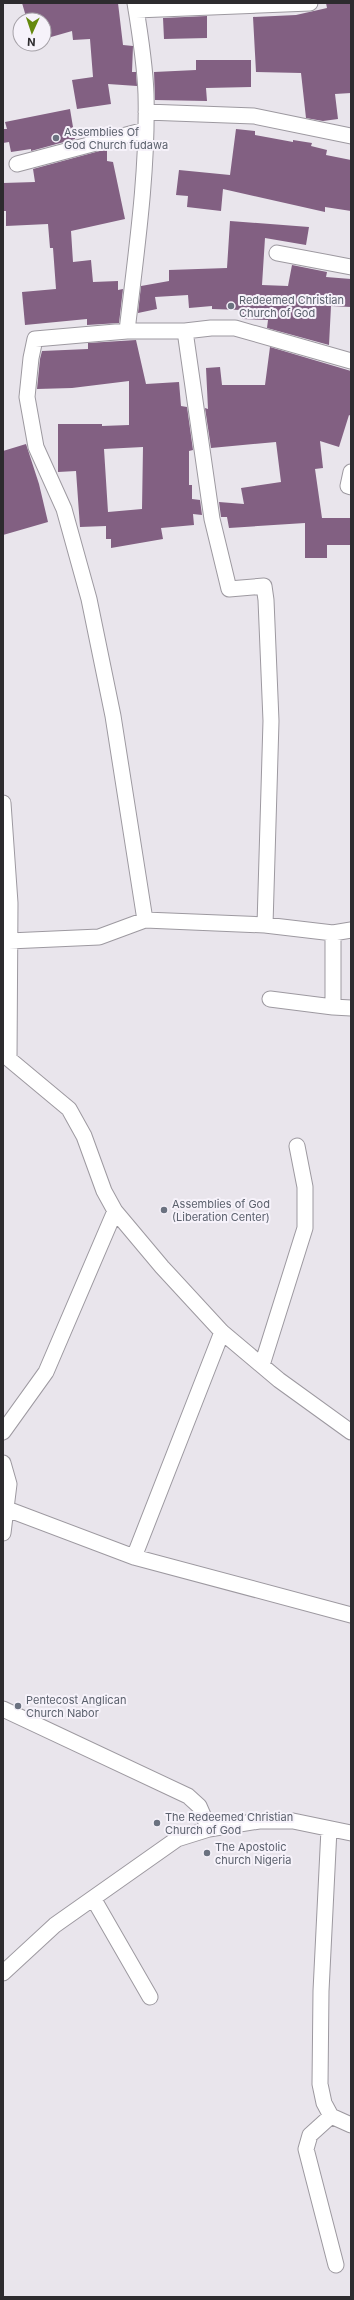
<svg xmlns="http://www.w3.org/2000/svg" width="354" height="2300" font-family="Inter,sans-serif">
<style>
.building{fill:#826082;fill-rule:evenodd}
.lines{fill:none;stroke-linecap:round;stroke-linejoin:round}
.street-casing{stroke:#9d99a0;stroke-width:17}
.street{stroke:#fff;stroke-width:15}
.worship-dot{fill:#6b7280;stroke:#f6f2fa;stroke-width:1.5}
.labels{text-anchor:middle;stroke-width:4;stroke-linejoin:round;paint-order:stroke}
.worship-label{font-size:11px;fill:#5b616d;stroke:#f6f2fa;text-anchor:start}
</style>
<rect width="100%" height="100%" fill="#e9e5ec"/>
<path class="building" d="M22,3H118L123,45L133,46L132,72H136L137,86L108,84L111,104L77,109L72,80L93,77L90,39L73,40L72,31L44,39V20H27Z
M326,3H351V93L335,94L338,119L323,121L306,118L301,73L256,72L253,17L296,15L327,8Z
M207,16V38L164,39L163,18Z
M196,60H251V87L206,88L207,101L155,100L154,72L196,70Z
M70,109L75,139L31,151V149L11,152L9,142L3,143V129H7L5,122Z
M236,129L255,131V135L293,142V140L312,143L311,146L327,150L326,155L351,160V211L325,207V212L223,189L221,211L187,207L188,196L176,195L179,170L230,175Z
M107,149V161L113,162L125,219L71,231L73,262L91,260L93,282L118,281V290L123,289L119,323L87,325V319L25,325L22,292L56,289L53,248H50L48,224L6,226V211H3V183L35,182L33,169Z
M230,221L309,227L306,245L265,238L262,285L288,286L292,265L327,272L326,277L351,279V307L331,306L329,345L267,328L268,320L242,319V310L212,309V306L189,308L188,295L155,297L157,309L138,313L141,286L169,281V270L227,268Z
M136,340L146,384L179,382L181,406L187,407L193,450L189,451V485H192V499L200,500L202,515L193,514L194,525L161,528L163,539L111,548V539H106V526L80,527L76,471L58,472V424H102V426L129,425V381L72,388L37,389L40,359L42,351L88,349V343ZM143,447L142,509L108,512L104,449Z
M270,347L351,371V416L349,415L339,447L320,441L323,468L315,469L322,518H351V545H327V558H305V523L229,528L227,517H221L219,502L244,504L241,488L281,482L276,442L211,448L205,408L208,409L206,368L220,367L222,385H265Z
M26,444L39,484L48,522L3,535V451Z"/>
<g class="lines">
<g class="street-casing">
<path id="street" d="M136,10L310,3
M146,112L254,116L351,136
M17,164L145,130
M277,253L351,267
M127,331C136,253 148,173 146,94C145,64 140,33 135,3
M185,331L212,519L229,589L264,586L266,600L271,721L265,925
M351,472L348,486L351,487
M3,803L10,903L9,1059
M145,920L113,716L89,599L64,509L36,447L27,397L31,358L35,339L127,331H185L211,328H235L351,361
M333,933V1007L351,1008
M9,941L99,937L145,920L265,925L333,933L351,930
M270,999L333,1007
M9,1059L69,1109L84,1136L104,1191L115,1211L162,1267L222,1332L279,1380L351,1432
M262,1365L305,1228V1187L297,1146
M3,1432L46,1372L115,1211
M3,1463L9,1484L3,1533
M7,1509L134,1557L351,1615
M134,1557L222,1332
M3,1709L188,1796L199,1806L209,1829
M329,1829L321,1991L320,2084L324,2103L331,2116L351,2125
M93,1898L150,1997
M3,1973L55,1925L177,1839L209,1829L259,1821H293L351,1833
M331,2116L310,2135L306,2149L336,2265"/>
</g>
<use href="#street" class="street"/>
</g>
<g class="worship-dot">
<circle cx="56" cy="138" r="4"/>
<circle cx="231" cy="306" r="4"/>
<circle cx="164" cy="1210" r="4"/>
<circle cx="18" cy="1706" r="4"/>
<circle cx="157" cy="1823" r="4"/>
<circle cx="207" cy="1853" r="4"/>
</g>
<g class="labels">
<g class="worship-label">
<text x="64" y="136">Assemblies Of<tspan x="64" dy="13">God Church fudawa</tspan></text>
<text x="239" y="304">Redeemed Christian<tspan x="239" dy="13">Church of God</tspan></text>
<text x="172" y="1208">Assemblies of God<tspan x="172" dy="13">(Liberation Center)</tspan></text>
<text x="26" y="1704">Pentecost Anglican<tspan x="26" dy="13">Church Nabor</tspan></text>
<text x="165" y="1821">The Redeemed Christian<tspan x="165" dy="13">Church of God</tspan></text>
<text x="215" y="1851">The Apostolic<tspan x="215" dy="13">church Nigeria</tspan></text>
</g>
</g>
<rect width="354" height="2300" fill="none" stroke="#2d2b2e" stroke-width="8"/>
<g transform="translate(32 32) rotate(183)"><circle r="19" fill="#f6f2fa" stroke="#a6a2a8"/>
<path d="M0-3L7 15L0 10L-7 15Z" fill="#65890d"/>
<text y="-6" font-size="11" font-weight="bold" text-anchor="middle" fill="#2d2b2e">N</text>
</g>
</svg>
